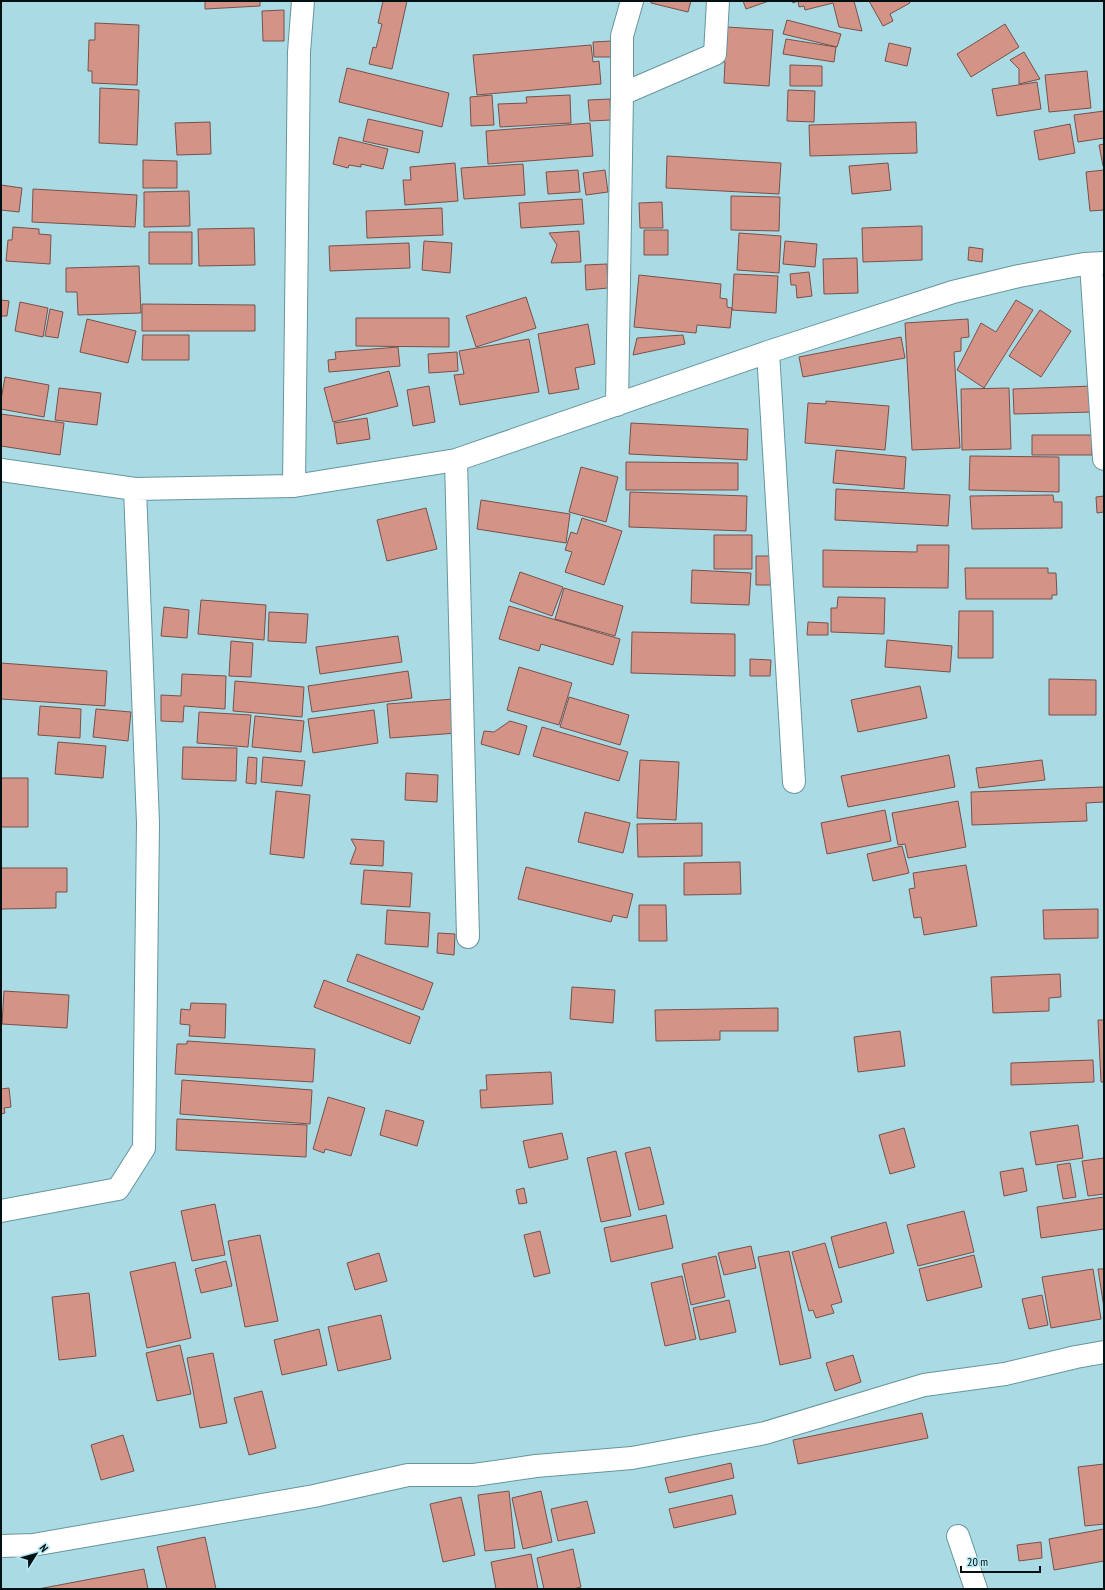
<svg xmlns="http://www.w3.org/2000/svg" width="1105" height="1590" font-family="'PT Sans Narrow',sans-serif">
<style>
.building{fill:#d49387;stroke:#77514b}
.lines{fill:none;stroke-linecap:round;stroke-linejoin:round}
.minor-casing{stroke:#66959d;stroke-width:24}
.minor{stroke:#fff;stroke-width:22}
</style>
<rect width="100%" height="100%" fill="#aadbe4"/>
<path class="building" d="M205,1H260V6L205,9Z
M383,1H407L392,69L369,64L373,47L376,48L382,24L378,23Z
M651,1H691L688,12L651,3Z
M743,1H769L746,9Z
M792,1H854L862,31L839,27L833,3L805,10L804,6L799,7L798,1L793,3Z
M869,1H909L910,3L890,14L893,21L883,26Z
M284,10V41H263L262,11Z
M787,20L841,34L837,47L783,34Z
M95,23L139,25L137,85L92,83V71H88L89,40H95Z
M1005,24L1019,47L971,77L957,54Z
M727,27L773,30L769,86L724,83L725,62H721Z
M786,39L836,47L834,62L783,54Z
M612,41L613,57H594L593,42Z
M889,43L911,48L907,66L885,61Z
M591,45L593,62L599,61L601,84L477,95L473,55Z
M1024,52L1040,79L1019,84V69L1010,60Z
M790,65L822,66V86H790Z
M347,68L449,93L442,127L339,102Z
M1087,71L1091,108L1049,112L1045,75Z
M1037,82L1041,109L997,116L992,89Z
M100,88L139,90L137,145L99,143Z
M788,90L815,91L814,122L787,121Z
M492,95L494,125L471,126L470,97Z
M570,95L571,123L500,127L498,104L527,103L526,97Z
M610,99L611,120L590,121L588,100Z
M1104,111V138L1078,142L1074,115Z
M368,119L423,131L419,153L363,141Z
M210,122L211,154L177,155L175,123Z
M916,122L917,153L810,156L809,125Z
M590,123L593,156L488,164L486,131Z
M1070,124L1075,153L1039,160L1034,131Z
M339,137L388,149L383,169L361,164V167L349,165L348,168L333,164Z
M1104,144V166H1103L1099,145Z
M667,156L781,163L779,194L666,188Z
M143,160L177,161V188H143Z
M455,163L458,201L405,205L403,180H411L410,167Z
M888,163L891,190L852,194L849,166Z
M523,164L525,195L464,199L461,168Z
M578,170L580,192L548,194L546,172Z
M605,170L608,192L586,195L583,173Z
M1104,170V210L1090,211L1086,172Z
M1,185L22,188L19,212L1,210Z
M33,189L137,195L135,227L32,222Z
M189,191L190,226L144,227V192Z
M731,196L780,197L779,231L731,230Z
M582,199L584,224L521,228L519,203Z
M662,202L663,228H640L639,203Z
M442,208L443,235L367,238L366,211Z
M922,226V260L863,262L862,228Z
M13,227L39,229V234L51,235L50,264L6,261L8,240H12Z
M254,228L255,265L199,266L198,229Z
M644,230H668V255H644Z
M579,231L581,262L551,263L557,245L549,233Z
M149,232H192V264H149Z
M739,233L781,236L779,273L737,270Z
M424,241L452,243L450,273L422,270Z
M785,241L817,244L815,267L783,264Z
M409,243L410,268L330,271L329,246Z
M969,247L983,249L982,262L968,260Z
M857,258L858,293L824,294L823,259Z
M607,264L608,288L586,290L585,265Z
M139,266L141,313L78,315L77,292H66V268Z
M809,272L812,296L797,298L796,285H791L790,274Z
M734,274L778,276L776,313L732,310Z
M639,275L721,284L720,298L727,299V307L732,308L730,328L697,325L696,333L634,327Z
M526,297L536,328L476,347L466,316Z
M1,300L9,301L7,316H1Z
M1016,300L1033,310L984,388L957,370L981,323L996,332Z
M20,302L48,308L43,337L15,331Z
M142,304L255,305V331H142Z
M50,309L63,312L58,338L45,336Z
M1040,310L1071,331L1041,377L1009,356Z
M356,318H449V347L356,346Z
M87,319L136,331L128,363L80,352Z
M968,319L969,337L961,338V351L954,352L960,448L912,450L905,323Z
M588,324L595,364L575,368L579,389L549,394L538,334Z
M143,335H189V360H142Z
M683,335L685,344L633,355L637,338Z
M901,337L905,358L803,377L799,357Z
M529,339L539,392L460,405L454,375L464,374L459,351Z
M398,347L400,366L329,372L328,360L336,359L335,352Z
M457,352L458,371L429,373L428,354Z
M389,371L398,406L333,422L324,388Z
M5,377L49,385L44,417L1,409V400Z
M429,386L435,422L413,426L407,390Z
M1092,386L1093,412L1014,414L1013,389Z
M59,388L101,393L97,425L55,420Z
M1009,388L1011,449L962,450L961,389Z
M826,401L889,406L885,450L805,443L808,403L826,404Z
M1,414L64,423L60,455L1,446Z
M367,418L370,439L337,444L334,423Z
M631,423L748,429L747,460L629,454Z
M1032,435H1092V455H1032Z
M836,450L906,457L904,489L833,483Z
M970,456L1059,457V492L969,490Z
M626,462L738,463V490H626Z
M581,467L618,477L606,522L569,512Z
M836,489L950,495L948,526L835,520Z
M630,492L747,496L746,531L629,527Z
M1053,495L1054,502H1062V528L972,529L970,496Z
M1104,496V512L1097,513L1096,497Z
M481,500L570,514L566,543L477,529Z
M426,508L437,549L387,561L377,520Z
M582,518L622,531L604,585L565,572L572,552L565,550L571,532L577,534Z
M714,535H752V569H714Z
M917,545H949L948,588L823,587V550L917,552Z
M756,556H774L775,585H756Z
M965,568H1048V573H1056L1057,595H1052V599H966Z
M692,570L751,573L749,605L691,603Z
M520,572L563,587L552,616L510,601Z
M564,588L623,606L615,636L555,619Z
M838,597L885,598L884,634L831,632V608H837Z
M201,600L266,605L264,640L198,634Z
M509,606L620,639L613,665L541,644L539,651L499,639Z
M164,607L189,610L187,638L161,636Z
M959,611H993V658H958Z
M269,612L308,614L306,643L268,641Z
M808,622L828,623V635H807Z
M632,632L735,634V676L631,673Z
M398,636L402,662L320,674L316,647Z
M887,640L952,646L950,672L885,667Z
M231,641L253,643L251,677L229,676Z
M750,659L771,660L770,676H750Z
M1,663L107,671L105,706L1,699Z
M519,667L572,683L559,725L507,710Z
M408,671L412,698L312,712L308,686Z
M182,674L226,676L225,709L184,706L183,722L161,721V695L181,696Z
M1049,679L1096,680V715H1049Z
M235,681L304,687L302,717L233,711Z
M920,686L927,718L858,732L851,700Z
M569,697L629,715L620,745L560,727Z
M454,699L457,733L390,738L387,704Z
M40,706L81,709L80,738L38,735Z
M96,709L131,712L128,741L93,737Z
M374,710L378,743L313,753L308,719Z
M199,712L251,715L248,747L197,743Z
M255,716L304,721L301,752L252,747Z
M510,721L527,726L519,755L481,744L484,731L494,732Z
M542,727L628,752L619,781L533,756Z
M58,742L106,746L103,778L55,774Z
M183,747L237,748L236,781L182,779Z
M949,755L955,787L848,807L841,776Z
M248,757L257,758L256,784L246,783Z
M263,757L305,761L302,786L261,782Z
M640,760L679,762L676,820L637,818Z
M1042,760L1045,780L979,788L976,768Z
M406,773L438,775L437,802L405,800Z
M1,778H28V827H1Z
M1104,787V802L1086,803L1087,821L972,825L971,792Z
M276,791L310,795L304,858L270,854Z
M958,801L966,847L908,858L905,844L898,845L892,813Z
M885,810L891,841L827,854L821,823Z
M585,812L630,823L623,853L578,842Z
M702,823V856L638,857L637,824Z
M351,839L384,841L383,866L350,864L356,848Z
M902,846L909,873L873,881L867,854Z
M740,862L741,894L684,895V863Z
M966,865L977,926L924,935L921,917L914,918L909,889L915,888L913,873Z
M526,867L633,894L627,918L613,915L611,922L518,899Z
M1,868H67V892H56V908L1,909Z
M364,870L412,873L410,907L361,904Z
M639,905H666L667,941H639Z
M1098,909V938L1044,939L1043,910Z
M387,910L430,913L428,947L385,944Z
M438,933L455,934L454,955L437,953Z
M357,954L433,983L423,1010L347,981Z
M1060,974L1061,997L1049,998V1011L993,1013L991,977Z
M324,980L420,1017L410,1044L314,1007Z
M572,987L615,990L613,1023L570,1019Z
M4,991L69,995L67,1028L2,1024Z
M191,1003L226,1004L225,1038L189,1036L190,1025L180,1024L181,1009L190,1010Z
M778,1008V1031H720V1040L656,1041L655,1010Z
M1098,1020H1104V1082H1101Z
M900,1031L905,1066L858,1072L854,1037Z
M187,1041L315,1049L313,1082L175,1074L177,1044H187Z
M1093,1060L1094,1082L1011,1085V1063Z
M551,1072L553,1104L481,1108L480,1090H487L486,1075Z
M182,1080L312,1090L310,1124L180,1114Z
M9,1088L11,1107L4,1108L5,1113L1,1114V1089Z
M328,1097L365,1108L351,1156L325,1149L324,1153L313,1149Z
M386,1110L424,1121L417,1146L380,1135Z
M177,1119L307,1125L306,1157L176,1150Z
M1078,1125L1083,1158L1036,1165L1030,1132Z
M904,1128L915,1167L890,1174L879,1135Z
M562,1133L568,1159L529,1168L523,1141Z
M650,1147L664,1204L639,1210L625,1153Z
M616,1151L631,1216L601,1222L587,1158Z
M1104,1158V1194L1088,1196L1082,1161Z
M1070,1163L1076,1197L1063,1199L1057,1165Z
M1023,1168L1027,1191L1004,1196L1000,1172Z
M524,1188L527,1203L519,1204L516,1190Z
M1104,1197V1229L1041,1238L1037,1207Z
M215,1204L225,1255L192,1261L181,1211Z
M964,1211L974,1252L918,1266L907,1225Z
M666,1215L673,1248L611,1262L604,1228Z
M886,1222L894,1253L839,1268L831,1237Z
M540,1231L550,1273L534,1277L524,1235Z
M260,1235L278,1321L245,1327L228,1241Z
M825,1243L842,1302L831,1305L834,1313L816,1318L813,1310L809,1311L792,1252Z
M751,1246L756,1268L724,1275L718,1253Z
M789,1251L811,1358L780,1365L758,1257Z
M379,1253L387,1281L355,1290L347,1263Z
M974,1255L982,1287L927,1301L919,1269Z
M716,1256L725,1297L691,1305L682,1264Z
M226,1261L232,1286L201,1293L195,1269Z
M175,1262L191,1338L147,1348L130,1272Z
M1093,1269L1101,1319L1051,1328L1042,1277Z
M1098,1269H1104V1308Z
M682,1276L696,1339L665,1346L651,1283Z
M89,1293L96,1356L59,1360L52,1297Z
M1042,1295L1048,1325L1029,1329L1022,1299Z
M729,1300L736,1332L700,1340L693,1308Z
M381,1315L391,1359L338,1371L328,1327Z
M319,1329L327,1365L282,1375L274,1340Z
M180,1345L191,1394L157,1401L146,1353Z
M213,1353L227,1423L200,1428L187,1358Z
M853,1355L861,1382L835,1391L826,1363Z
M262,1391L276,1448L249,1455L234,1398Z
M922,1413L928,1438L798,1464L793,1440Z
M123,1435L134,1471L101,1480L91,1445Z
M731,1463L734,1478L669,1493L665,1478Z
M1104,1464V1524L1085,1526L1078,1467Z
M509,1491L515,1548L485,1551L478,1495Z
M541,1491L552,1542L523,1549L512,1498Z
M732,1495L736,1514L674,1528L669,1509Z
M461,1497L475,1555L443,1562L430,1504Z
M587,1501L595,1533L558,1541L551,1509Z
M1104,1529V1561L1054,1570L1049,1539Z
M205,1537L216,1589H167L157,1547Z
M1041,1542L1042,1558L1019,1561L1017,1545Z
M573,1549L581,1587L573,1589H544L537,1558Z
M531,1554L538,1589H496L491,1562Z
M144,1569L148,1589H38Z"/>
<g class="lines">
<g class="minor-casing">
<path id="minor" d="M622,94V36L632,1
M1091,264L1104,459
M768,352L794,782
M617,405L622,94L715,54L718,1
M456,460L468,937
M1,470L135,489L294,486L456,460L768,352L953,292L1019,276L1084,264L1104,263
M294,486L299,52L303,1
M1,1211L118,1189L144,1148L148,823L135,489
M958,1536L976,1589
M1,1546L33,1545L314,1496L408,1475H474L536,1466L632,1458L765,1433L924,1385L1005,1374L1076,1357L1104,1352"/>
</g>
<use href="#minor" class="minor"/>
</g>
<rect width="1105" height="1590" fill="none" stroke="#011013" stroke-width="4"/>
<g transform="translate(36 1554) rotate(53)" stroke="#b7e8f1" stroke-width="3" paint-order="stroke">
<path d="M0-3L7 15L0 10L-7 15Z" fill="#011013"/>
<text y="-6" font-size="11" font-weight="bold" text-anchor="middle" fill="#011013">N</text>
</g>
<path d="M961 1566v6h79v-6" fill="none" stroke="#011013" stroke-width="2"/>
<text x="967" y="1566" font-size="12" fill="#011013" stroke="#b7e8f1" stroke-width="3" paint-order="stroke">20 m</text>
</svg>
